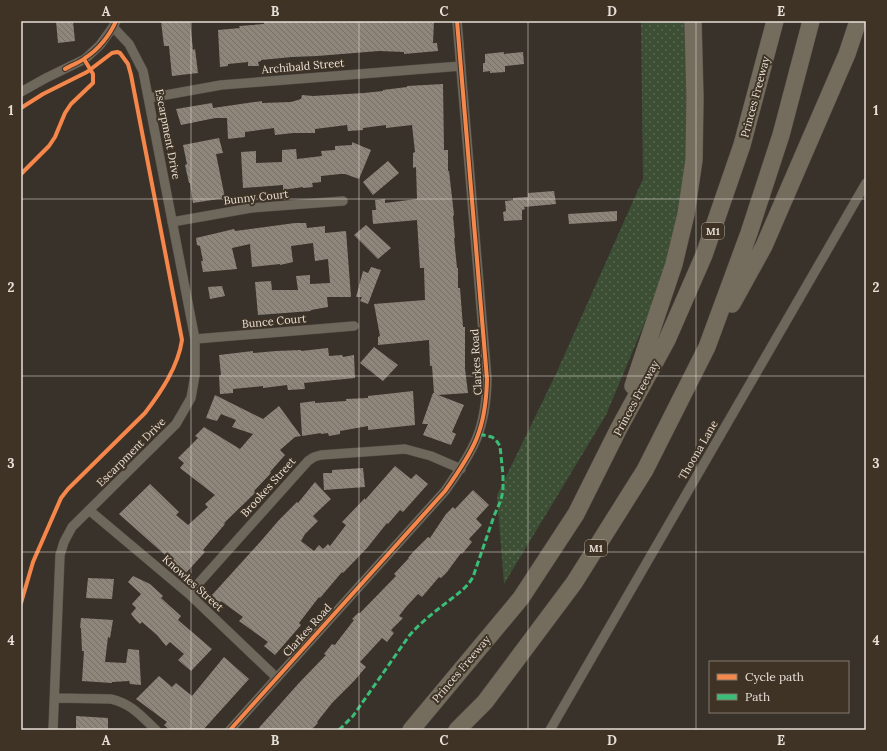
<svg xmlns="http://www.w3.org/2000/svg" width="887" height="751" font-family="Lora,serif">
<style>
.grass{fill:url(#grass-dots)}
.building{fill:url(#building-back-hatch)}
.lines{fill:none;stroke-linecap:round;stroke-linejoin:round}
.minor-casing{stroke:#544e48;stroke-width:10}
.motorway-casing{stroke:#544e48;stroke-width:18}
.minor{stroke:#6e685c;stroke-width:9}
.motorway{stroke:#746d5d;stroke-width:17}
.quiet{stroke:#3abd76;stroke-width:3;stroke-dasharray:6 3;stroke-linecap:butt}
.cycleway-casing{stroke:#3f3325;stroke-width:6}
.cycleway{stroke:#f5874c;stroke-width:4}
.grid{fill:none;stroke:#e8e0d8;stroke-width:1;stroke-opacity:0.55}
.labels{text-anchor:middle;stroke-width:4;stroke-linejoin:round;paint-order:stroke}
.shield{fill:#3f3325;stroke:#b5aca2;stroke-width:1}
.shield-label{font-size:10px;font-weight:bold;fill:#e8e0d8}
.street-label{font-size:11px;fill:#e8e0d8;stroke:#3f3325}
.neatline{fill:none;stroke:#e8e0d8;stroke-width:1.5}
.grid-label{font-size:13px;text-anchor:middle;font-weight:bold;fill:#e8e0d8}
</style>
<defs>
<pattern id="grass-dots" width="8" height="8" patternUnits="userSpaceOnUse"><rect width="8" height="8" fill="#3c4f35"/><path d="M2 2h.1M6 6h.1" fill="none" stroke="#586852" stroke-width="1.8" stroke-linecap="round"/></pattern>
<pattern id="building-back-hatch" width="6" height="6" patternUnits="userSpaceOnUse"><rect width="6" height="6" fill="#8f867b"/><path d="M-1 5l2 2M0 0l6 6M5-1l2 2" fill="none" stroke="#756f67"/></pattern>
</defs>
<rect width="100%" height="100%" fill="#39322b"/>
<path class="grass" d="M641,21H685L689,116L683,190L668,261L657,293L606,415L504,584L497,495L555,376L643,179Z"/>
<path class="building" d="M56,21H73L75,41L58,43Z
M161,21H190L193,50L195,49L198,73L172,76L169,46H164Z
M264,21H434L433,43H437L438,51L404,54V52L379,51L317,56L292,57L261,60V61L258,62L259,66H248V62L228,64V66L220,67L218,30L240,28L239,26L264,24Z
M504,52V54L523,52L524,64L505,66V72L490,73V71L483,72V63H485V54Z
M443,84L444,150H448V171H449L454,215L453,216L455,238H454L457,268H458V288H460L463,327H465V369L468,393L438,395L464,405L452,432L456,434L451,445L423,435L428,424H422L433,393H434L432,366H430L429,340L378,345V337L380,336L374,304L425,300L424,268H420L417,220L373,224L372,210H376L375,200L385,199V203L417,199L416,167L413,168V153L415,152L412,125L386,128V125L363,128V130L348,131L347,125L315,129V133H293L275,135L274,128L245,132V137L228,139L227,118H215L181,125L176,109L212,103L213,108L262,101V103L291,102L301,99L302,95L313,96L364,93L383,91V90L407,87V86Z
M219,138L223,153L216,154L225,198L193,203L190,183H189L185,165L187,164L183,145Z
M352,142L371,150L359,179L345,174H340L321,176V182L312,183L313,187L303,188V187L283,190V185L243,188L241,152L256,151V163L282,162V150L296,149L297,159L322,156L321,151L335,150V146L352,145Z
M388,161L399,173L373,195L363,182Z
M554,191L556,204L524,207L525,209L522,210V220L504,221L503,212L506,211L505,201L513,200V198L528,197V193Z
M617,211V221L569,224L568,214Z
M295,223H306L307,228L325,226V233L346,231L351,297H327L328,307L311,310V311L258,315L255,282L271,281L272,290H298L296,276L310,275V284L330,283L328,259L315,261L313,243L291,246L293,262L280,265V264L252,267L250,244L232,248L237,269L203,272L201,261H203L200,246L197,245L196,238L234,229L235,231Z
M366,225L391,248L378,259L354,235Z
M371,267L381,270L368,304L360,301L362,297H356L363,271L368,273Z
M222,286L225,296L210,299L208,287Z
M374,347L398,365L383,381L360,363Z
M328,348L329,356L342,355L343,357L354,355L355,378L304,383L305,389L288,390L287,385L263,388V386L233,389V393L220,394L219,375H221L219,355L253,351V353L276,351L301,350V351Z
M413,391L415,425L368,430V426L340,431V434L329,436L328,433L321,434V433L302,436L300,403L315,401V403L346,401V399L368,398V396Z
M215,395L263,419L279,406L301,436L295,437L280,450L285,455L270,472L271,473L254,491L255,493L224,523L225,524L203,550L205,552L185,574L174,562H173L119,514L150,484L179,512L176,515L188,525L208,507L205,504L215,495L180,468L184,463L178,458L198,438L195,436L204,427L240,449L253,434L232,427L236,420L221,414L217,421L206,418Z
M395,466L411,479L416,474L428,484L403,512L400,510L388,524L387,523L367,548L343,573L342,572L320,598L319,597L299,623L301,625L275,655L264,646L268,642L239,621L243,617L221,601L219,603L212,595L261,541L279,520L297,502L298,503L315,482L331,499L313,516L318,521L305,534L301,541L314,551L319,545L323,549L328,544L330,546L346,525L342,522L365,498V500Z
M363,468L365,487L324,490L323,473H332V470Z
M473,490L489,505L476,519L482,525L469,539L472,542L462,554L461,553L447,572L441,578L439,577L422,597L418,594L406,607L399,616L403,618L391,630L394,633L387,642L382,638L360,662L366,667L354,681L332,703L317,722L318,723L311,730H257L299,683L326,655L324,654L332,644L335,645L337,642L354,620L352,619L358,613H360L396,576L394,574L409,558H408L414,551L428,537L430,538L446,514L453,507L455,509Z
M133,576L150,584L163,596L161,598L181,616L178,620L212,649L191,671L178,660L184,654L170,642L166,646L157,635L142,622L140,624L135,619L131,614L136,608L132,604L141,594L128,582Z
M88,578L114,579L112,599L86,598Z
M81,618L113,620L110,638L108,637L105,662L126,663L128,649L139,650L141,685L130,684L129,681L112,682V683L82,681L84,651H82L81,628H80Z
M224,657L249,679L203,730H170L164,725L167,722L136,699L159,676L172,687L176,683L192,696Z
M76,716L108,718V730H76Z"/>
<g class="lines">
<g class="minor-casing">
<path id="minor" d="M21,92L46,78L85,59L100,45L113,27L116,21
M149,98L221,85L461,66
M172,222L251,208L343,201
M195,339L354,326
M89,510L189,594L277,678
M189,594L308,461L314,457L321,455L405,449L431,456L461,469
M55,698L111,699C132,704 141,716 156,730
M53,730L60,555L64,542L72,527L176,424L191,398L195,375V339L143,71L129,44L113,27
M230,730L445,491C474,450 486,430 487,379L457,21
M550,730L866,183"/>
</g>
<g class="motorway-casing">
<path id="motorway" d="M732,304L764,246L847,54L858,21
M633,386L674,264L686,214L694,160L695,98L693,21
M411,730L521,598L576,514L619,428L667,340L704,255L742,145L775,21
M457,730L485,702L574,583L645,470L707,347L749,233L781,135L811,21"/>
</g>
<use href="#minor" class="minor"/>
<use href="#motorway" class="motorway"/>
<path class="quiet" d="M339,730L353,716L409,636C420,623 433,613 446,603C456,595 467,588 473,577L494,516L501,500L503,490V475L500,446L496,440L492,437L479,434"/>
<g class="cycleway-casing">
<path id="cycleway" d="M65,69C71,65 79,63 85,58C98,50 110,35 116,21
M21,108L43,94L87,72L112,53L117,52L120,53L128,64L131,75L182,340C178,367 161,392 145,413L68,489L61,498L33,562L21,603
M21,174L49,146L55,137L65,113L71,104L93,83V74L84,59
M230,730L445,491C474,450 486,430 487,379L457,21"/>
</g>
<use href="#cycleway" class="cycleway"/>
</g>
<path class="grid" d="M191,21V730M359,21V730M528,21V730M696,21V730M21,199H866M21,376H866M21,552H866"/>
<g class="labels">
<g class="shield">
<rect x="702" y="223" width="22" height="16" rx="3"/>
<rect x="585" y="540" width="22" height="16" rx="3"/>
</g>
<g class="shield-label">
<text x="713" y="235">M1</text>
<text x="596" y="552">M1</text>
</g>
<g class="street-label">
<text transform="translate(303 66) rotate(-5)" y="4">Archibald Street</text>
<text transform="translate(755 97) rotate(-75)" y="4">Princes Freeway</text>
<text transform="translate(168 134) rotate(79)" y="4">Escarpment Drive</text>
<text transform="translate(256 197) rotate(-6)" y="4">Bunny Court</text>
<text transform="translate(274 321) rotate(-5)" y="4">Bunce Court</text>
<text transform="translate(476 362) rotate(-93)" y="4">Clarkes Road</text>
<text transform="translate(636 398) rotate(-62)" y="4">Princes Freeway</text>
<text transform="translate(698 450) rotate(-60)" y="4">Thoona Lane</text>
<text transform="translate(131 452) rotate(-45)" y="4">Escarpment Drive</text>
<text transform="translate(268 487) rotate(-48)" y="4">Brookes Street</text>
<text transform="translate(193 583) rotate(42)" y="4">Knowles Street</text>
<text transform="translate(307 630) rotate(-48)" y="4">Clarkes Road</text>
<text transform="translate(461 669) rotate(-50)" y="4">Princes Freeway</text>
</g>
</g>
<rect width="887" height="751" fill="none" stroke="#3f3325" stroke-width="44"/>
<rect x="709" y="661" width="140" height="52" fill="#3f3325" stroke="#83786d"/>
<rect x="717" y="674" width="20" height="6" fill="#f5874c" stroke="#83786d"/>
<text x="745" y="681" font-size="12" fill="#e8e0d8">Cycle path</text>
<rect x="717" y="694" width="20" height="6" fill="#3abd76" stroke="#83786d"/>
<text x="745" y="701" font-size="12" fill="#e8e0d8">Path</text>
<rect x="22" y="22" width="843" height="707" class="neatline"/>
<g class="grid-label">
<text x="106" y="16">A</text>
<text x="275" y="16">B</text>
<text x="444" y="16">C</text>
<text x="612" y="16">D</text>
<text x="781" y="16">E</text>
<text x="11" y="115">1</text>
<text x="876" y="115">1</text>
<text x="11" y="292">2</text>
<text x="876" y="292">2</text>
<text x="11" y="468">3</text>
<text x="876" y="468">3</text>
<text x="11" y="645">4</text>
<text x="876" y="645">4</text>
<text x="106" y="745">A</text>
<text x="275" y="745">B</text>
<text x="444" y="745">C</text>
<text x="612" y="745">D</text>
<text x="781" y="745">E</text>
</g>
</svg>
